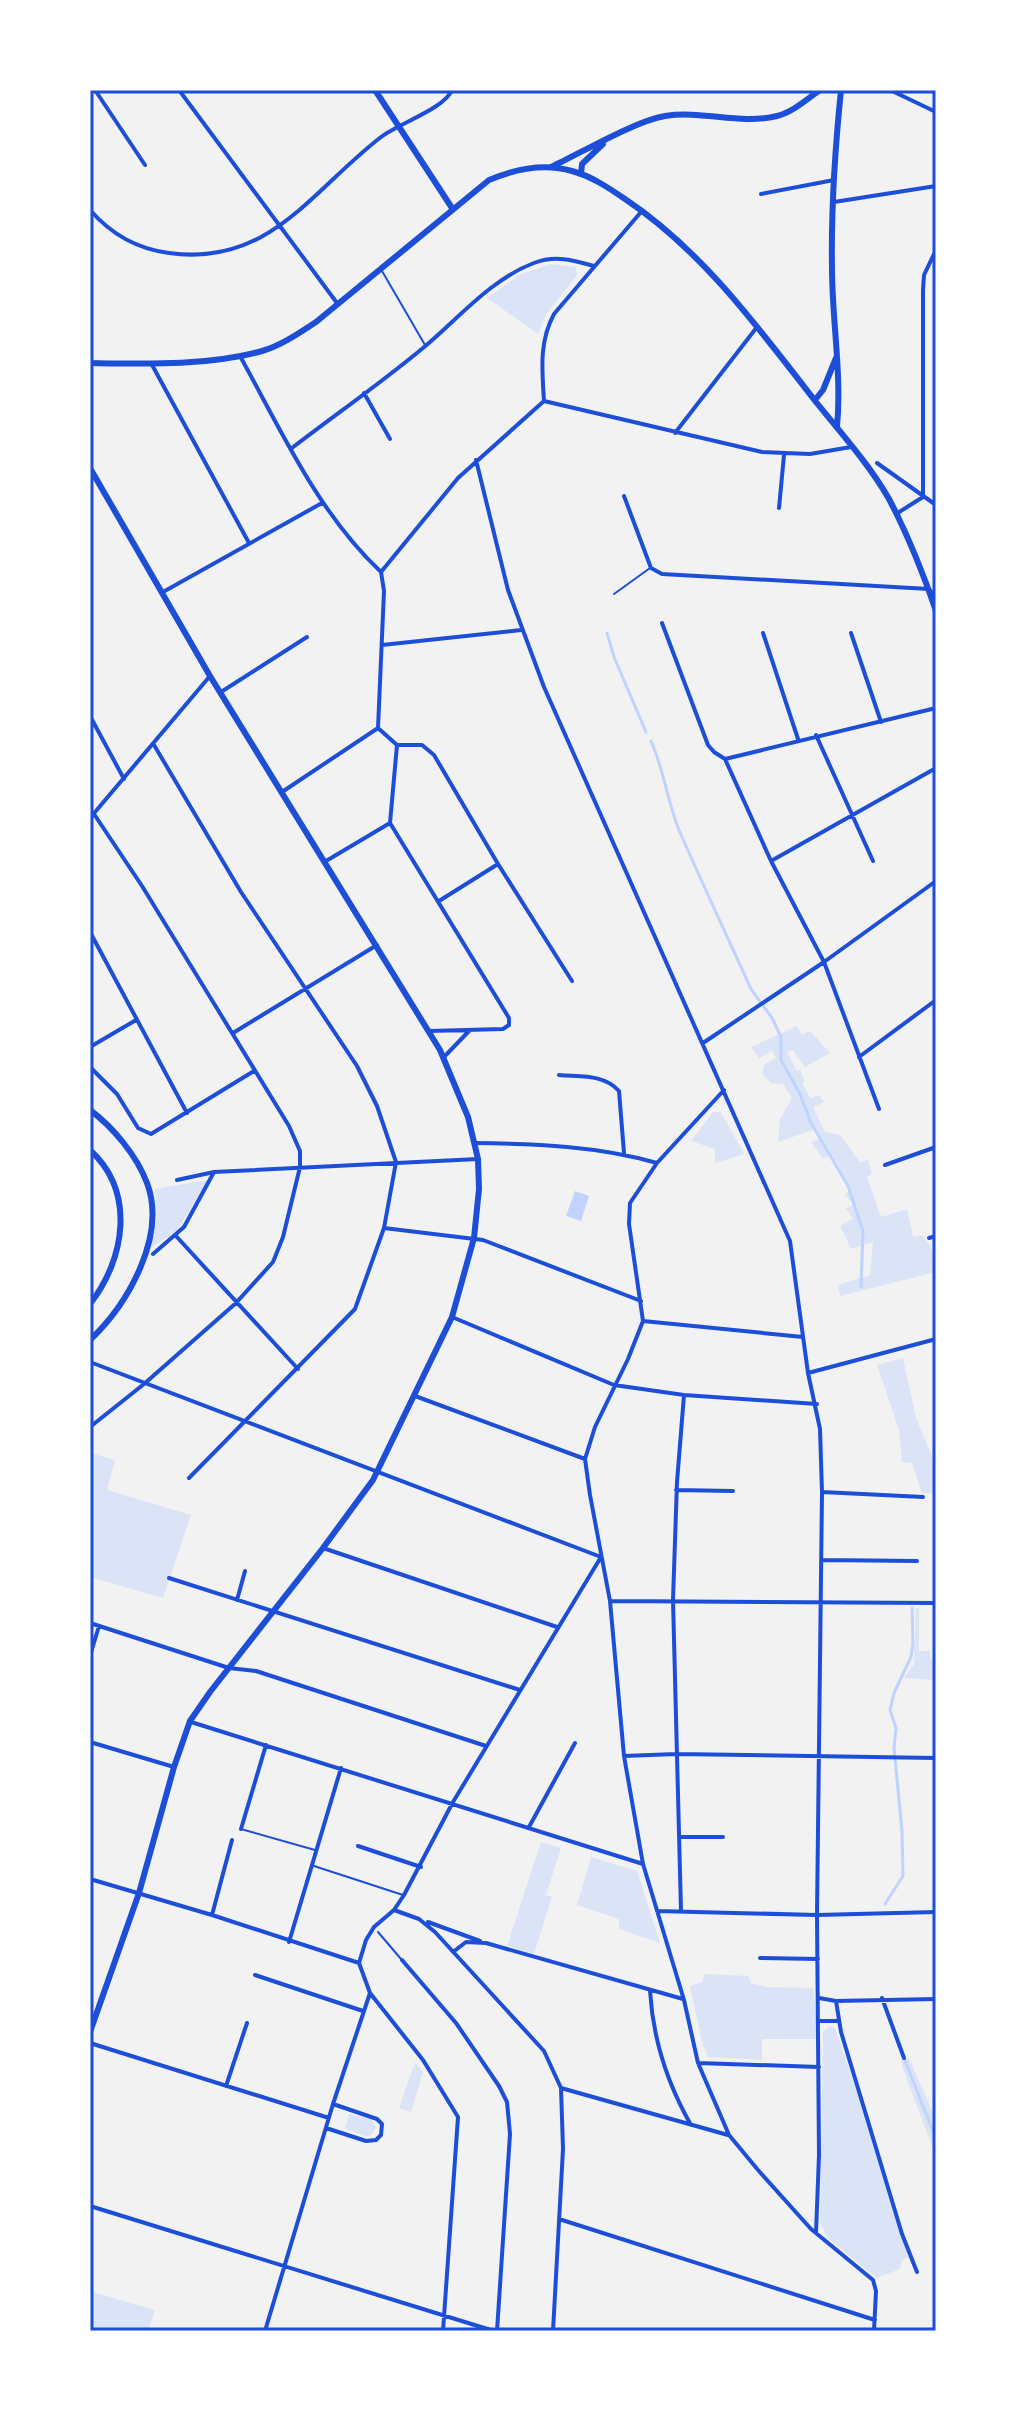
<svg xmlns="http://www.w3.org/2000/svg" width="1026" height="2421" font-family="'Fira Sans Condensed',sans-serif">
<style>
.green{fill:#dbe4f7}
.water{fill:#bfd3fe}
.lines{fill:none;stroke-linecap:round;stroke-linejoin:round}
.stream{stroke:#bfd3fe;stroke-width:3}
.service{stroke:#1d4ed8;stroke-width:2}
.minor{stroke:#1d4ed8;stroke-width:4}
.tertiary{stroke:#1d4ed8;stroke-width:6}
.secondary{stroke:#1d4ed8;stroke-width:6}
.neatline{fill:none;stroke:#1d4ed8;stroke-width:3}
</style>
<rect width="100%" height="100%" fill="#f2f2f2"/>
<path class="green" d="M551,264L576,267L577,275L546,315L538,334L487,298L519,275Z
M797,1026L802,1035L810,1031L830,1053L805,1067L793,1050L787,1052L797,1071L800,1070L805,1081L802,1083L810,1098L819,1095L824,1102L813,1107L825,1132L840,1135L860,1162L868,1160L872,1174L867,1177L881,1217L907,1209L913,1236H923L931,1247L936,1272L840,1296L838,1285L870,1275L873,1242L851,1249L840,1226L853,1218L846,1208L853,1205L845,1194L851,1190L832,1155L823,1159L811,1142L821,1138L816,1129L778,1142L780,1119L792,1098L783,1084L771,1083L762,1074L764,1065L776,1058L772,1051L759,1058L751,1047Z
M713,1112H721L744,1154L715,1163V1149L691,1141Z
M208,1180L177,1231L147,1250L157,1216L155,1189Z
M903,1358L916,1418L933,1459L936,1493H922L912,1463L902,1462L899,1430L877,1365Z
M90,1453L115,1460L107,1490L191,1515L163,1598L90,1577Z
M916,1608H919V1651H930V1659H936V1680L904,1678L914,1664Z
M541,1842L561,1848L546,1895L552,1897L534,1954L507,1946Z
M591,1857L637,1871L660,1943L619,1929V1919L577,1905Z
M705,1974L748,1976L751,1983L767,1987L813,1988L819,2039H762V2060L708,2057L703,2046L690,1986L702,1982Z
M829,2026L835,2028L870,2130L908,2257L902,2260L900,2269L877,2278L829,2239L820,2223L823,2032Z
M909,2058L936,2120V2157L902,2066L901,2060Z
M415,2062L423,2072L411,2112L399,2108Z
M349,2114L371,2119L376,2127L372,2135L365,2136L345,2129Z
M92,2292L155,2310L148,2331H90Z"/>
<path class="water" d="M575,1191L589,1196L581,1221L566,1216Z"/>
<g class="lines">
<path class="stream" d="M607,633L614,657L646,732
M651,741C664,770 667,800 679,830C702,883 727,936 751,989L772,1018L781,1037V1060L800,1094L811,1123L848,1186L863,1231L861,1287
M885,1904L903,1876L902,1831L894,1748L896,1728L890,1710L894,1693L911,1657L913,1644L912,1608
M904,2058L936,2139"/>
<path class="service" d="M382,271L425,345
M614,594L650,568
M241,1829L315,1850
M314,1866L403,1895
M378,1932L401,1959"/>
<path class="minor" d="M95,90L145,165
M179,90L337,303
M890,90L936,112
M761,194L834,180
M834,202L936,186
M90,210C111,234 137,249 169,253C269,267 311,191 381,137C399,123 444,109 452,90
M240,356C281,430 318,513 381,572
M151,363L249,543
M364,393L390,439
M544,401L762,452L810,454L851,447
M544,401C542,369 539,342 554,314L641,212
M675,433L757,327
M292,448C335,415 381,383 423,348C458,319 491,279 534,263C555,255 573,260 594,266
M476,460L508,590L544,687L790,1241L808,1373L820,1429L822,1492L817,1915L819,2155L816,2233
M877,463L936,505
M624,496L651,568L662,574L929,589L936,598
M923,497V290L924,275L936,250
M779,508L784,455
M896,514L923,497
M163,592L322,503
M662,623L708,745L714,752L725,759L771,861L824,962L879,1109
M763,633L798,739
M851,633L881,722
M382,645L521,630
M221,692L307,637
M90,716L124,779
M378,728L384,591L381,572L458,478L544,401
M378,728L397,745H422L434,755L498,864L572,981
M816,735L873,861
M154,745L241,892L357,1066L377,1106L396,1162L384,1228L355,1309L189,1478
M397,745L390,823L509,1018V1025L503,1029L429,1031
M725,759L936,708
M282,792L378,728
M90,818L210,676
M326,861L390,823
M771,861L936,768
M439,901L498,864
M90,932L187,1113
M233,1033L377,945
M703,1043L824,962L936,881
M90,1047L136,1020
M444,1057L470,1030
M859,1057L936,1000
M90,1067L117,1094L138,1128L151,1134L254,1071
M559,1075C581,1077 604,1074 619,1091L624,1153
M724,1090L657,1163L630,1203L629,1224L643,1321L628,1359L595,1427L585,1459L590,1495L610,1601L624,1756L643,1864L684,2000L698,2063L729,2135L758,2170L811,2229L873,2280L876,2291L874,2331
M475,1143C537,1144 598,1146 657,1163
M885,1165L936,1147
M177,1180L214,1172L478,1159
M384,1228L483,1240L641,1301
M176,1236L298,1369
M929,1238L936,1236
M153,1254L184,1227L214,1172
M452,1317L614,1385L684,1395L817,1404
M643,1321L803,1337
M90,1362L601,1557L453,1802L404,1895L394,1910L374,1927L366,1940L359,1963L370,1993L423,2060L458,2117L443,2331
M808,1373L936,1339
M415,1396L585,1459
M90,1427L144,1384L236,1303L273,1262L283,1237L300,1167V1151L289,1126L142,886L94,814
M676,1490L733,1491
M822,1492L923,1497
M323,1548L557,1627
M823,1560L917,1561
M169,1578L520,1690
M237,1600L245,1571
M611,1601L936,1603
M90,1623L229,1668L256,1671L486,1746
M90,1656L99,1626
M191,1722L643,1864
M90,1742L174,1767
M624,1756L676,1754L936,1758
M529,1827L575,1743
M241,1829L266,1745
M679,1837H723
M358,1846L421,1867
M90,1879L212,1915L359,1963
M394,1910L419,1919L435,1932L544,2051L561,2088L563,2149L553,2331
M657,1911L817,1915L936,1912
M681,1911L673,1600L677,1482L684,1395
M212,1915L232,1840
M428,1922L480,1941
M289,1942L341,1768
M453,1952L466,1942L486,1943L683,1999
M760,1958L818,1959
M402,1960L456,2023L499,2086L507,2102L510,2134L497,2331
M255,1975L363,2011
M650,1991C653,2040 667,2083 691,2125
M819,1998L836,2001L936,1999
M882,1998L904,2058
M836,2001L841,2032L902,2234L917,2272
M818,2021H838
M90,2043L329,2118
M698,2063L819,2067
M226,2086L247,2023
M561,2088L728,2135
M326,2128L366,2141L376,2140L381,2135L382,2124L377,2119L333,2104
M90,2206L494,2331
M559,2219L875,2320
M265,2331L333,2104L370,1993"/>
<path class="tertiary" d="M375,90L452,208
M551,167C581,153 635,121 665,116C702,110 740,125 777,116C793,112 807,99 820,90
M581,174L582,164L603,144
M90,468L210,676L440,1050L468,1117L478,1159L479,1189L474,1238L452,1317L373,1480L323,1548L210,1692L190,1721L174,1767L139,1893L90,2032"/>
<path class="secondary" d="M90,363C146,364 208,366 262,351C282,345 299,333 316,322L489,180C515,169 544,163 572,171C591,176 609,188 625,199C703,251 759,329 816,402C841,433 869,464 889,499C908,535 923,573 936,611
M815,400L823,390L836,358
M837,427C842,374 832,321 832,268C831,209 835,149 841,90
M90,1110C113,1127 137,1156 147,1183C167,1236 128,1304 90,1340
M90,1150C136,1192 125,1259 90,1304"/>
</g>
<rect width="1026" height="2421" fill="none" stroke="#ffffff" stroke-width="184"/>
<rect x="92" y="92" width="842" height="2237" class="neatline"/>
</svg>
